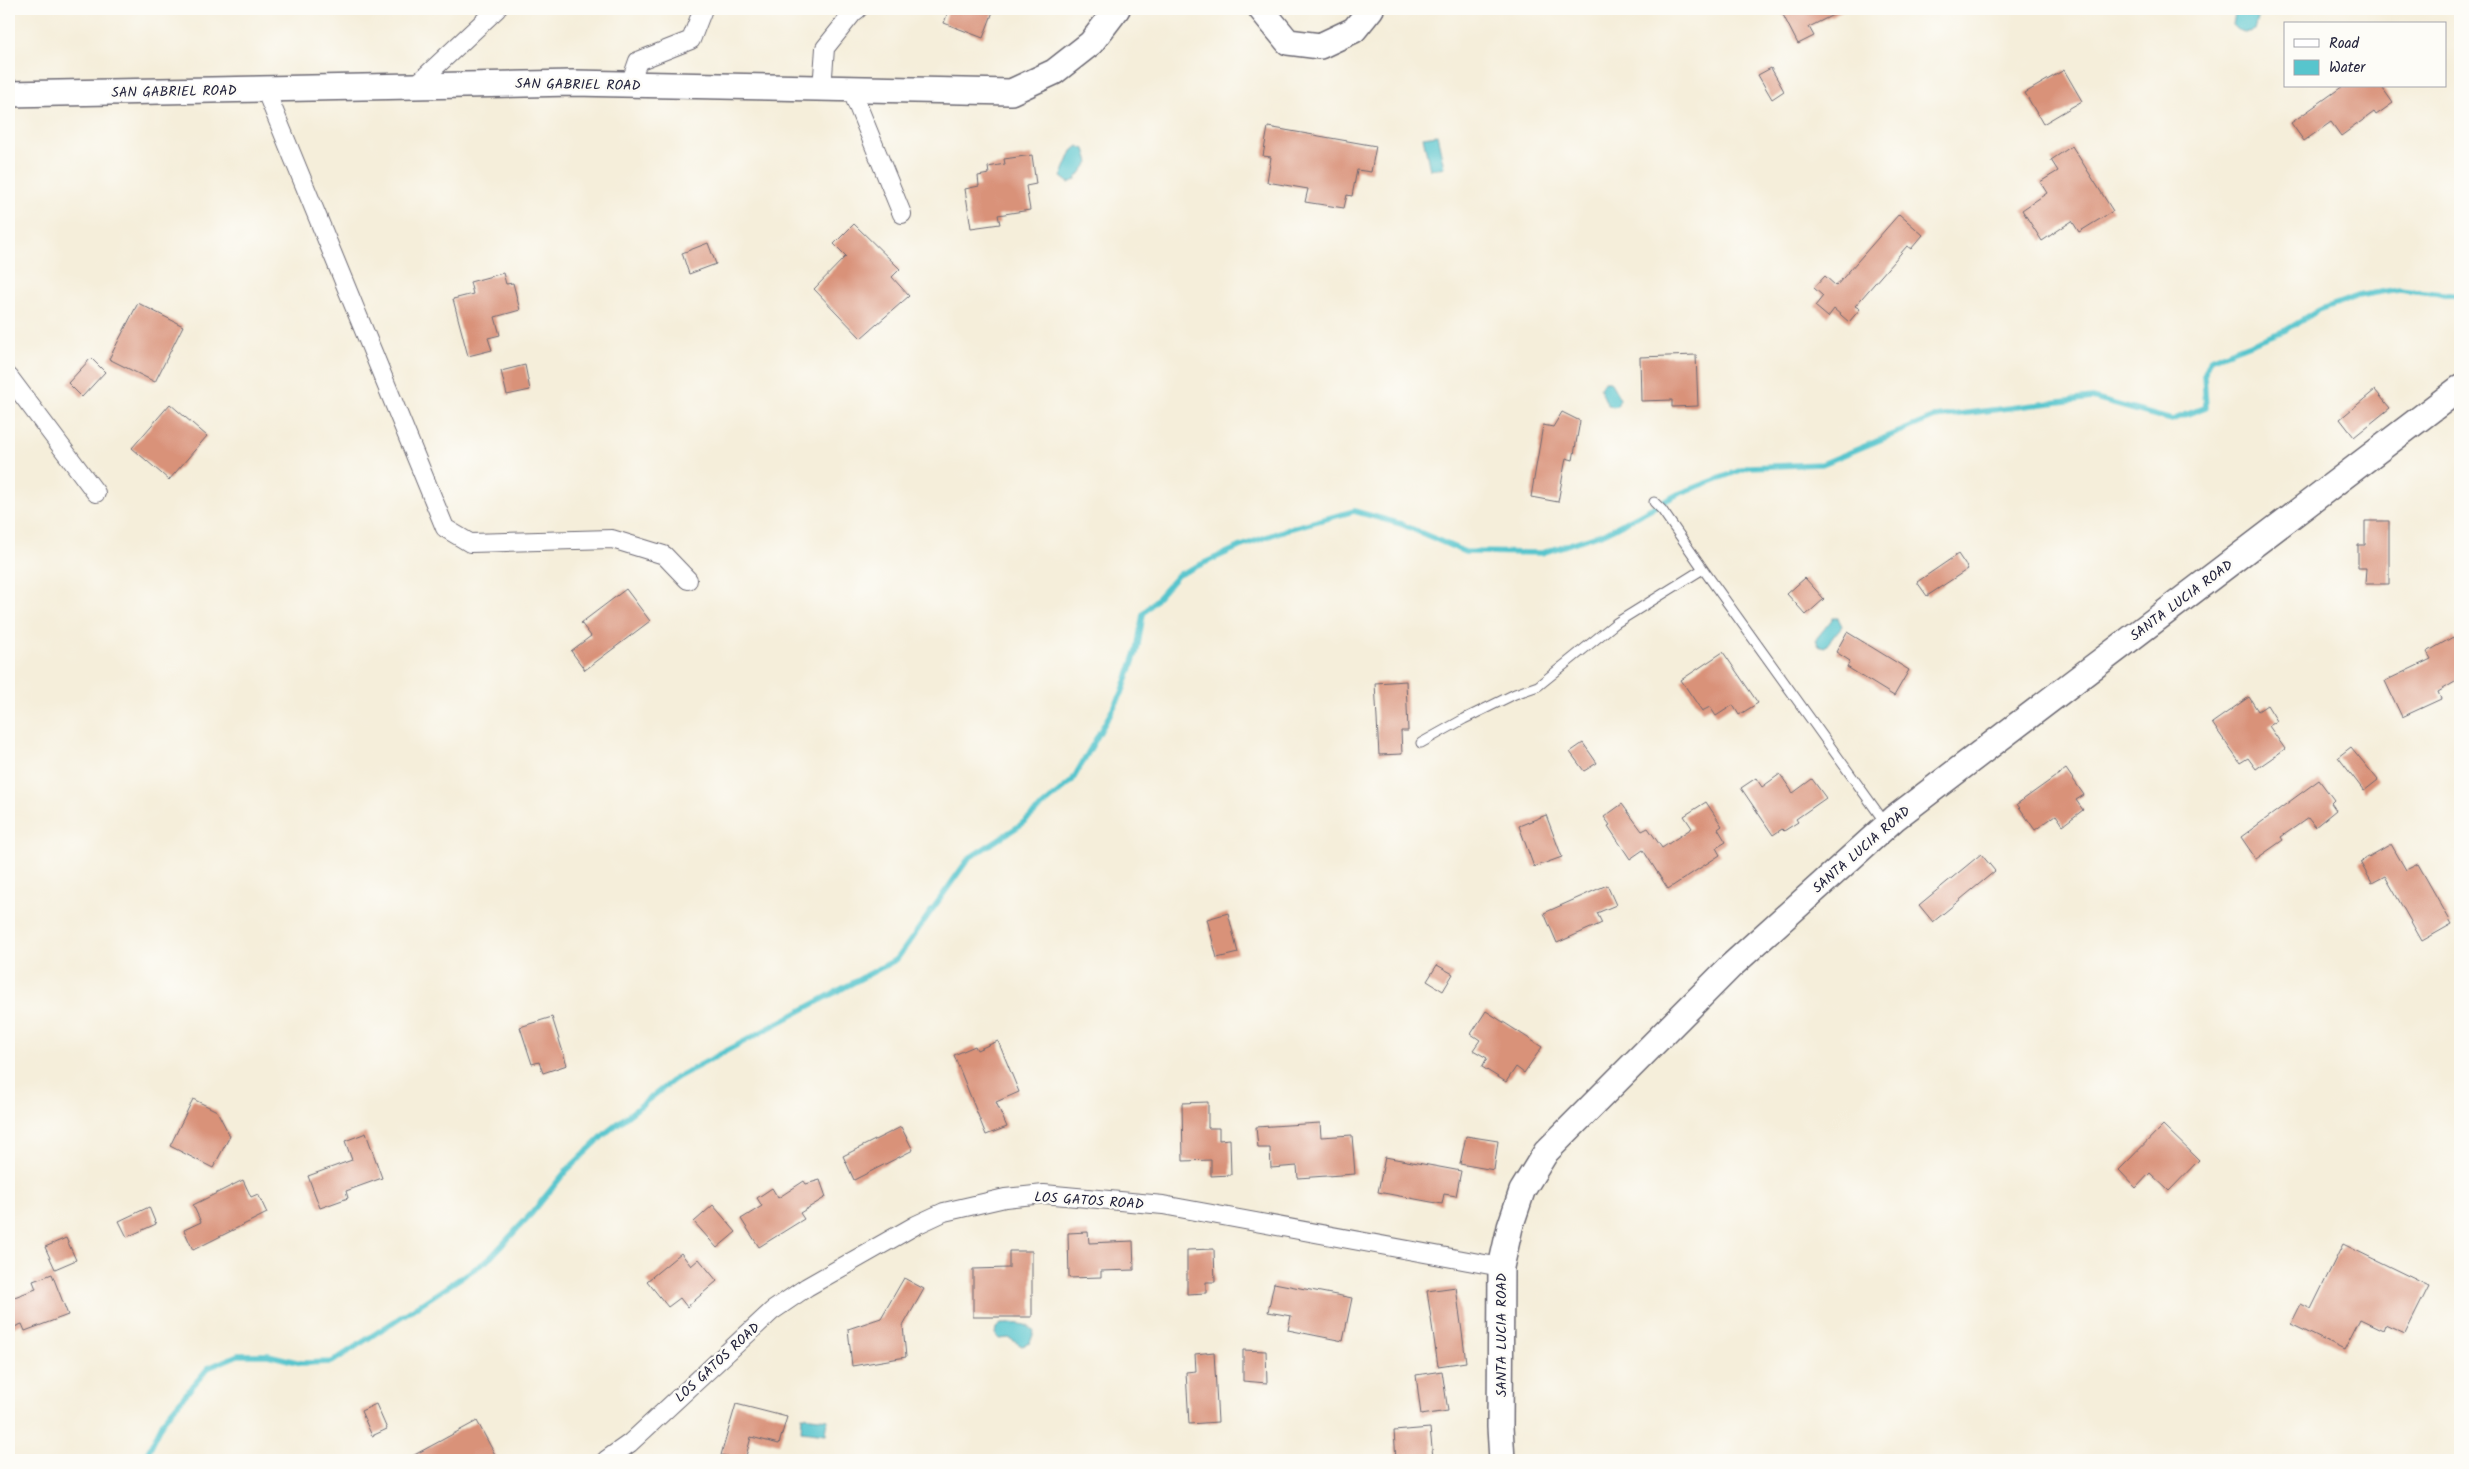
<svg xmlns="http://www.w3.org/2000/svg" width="2469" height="1469" font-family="Kalam,sans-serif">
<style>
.water{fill:#57c5cd;stroke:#3c7484}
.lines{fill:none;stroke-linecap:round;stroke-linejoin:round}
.stream{stroke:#57c5cd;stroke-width:5.5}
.building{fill:#d99279}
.lane-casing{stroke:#6c6973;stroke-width:11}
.street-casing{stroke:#6c6973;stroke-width:20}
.secondary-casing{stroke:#6c6973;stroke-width:28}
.lane{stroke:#fff;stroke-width:9}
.street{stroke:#fff;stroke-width:18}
.secondary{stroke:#fff;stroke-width:25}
.labels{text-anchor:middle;stroke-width:5;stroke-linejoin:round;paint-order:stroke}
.street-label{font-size:14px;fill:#22223b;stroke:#fdfcf7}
</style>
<rect width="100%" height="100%" fill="#fdfcf7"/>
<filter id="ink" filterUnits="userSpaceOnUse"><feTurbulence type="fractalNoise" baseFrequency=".02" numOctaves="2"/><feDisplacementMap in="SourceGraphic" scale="10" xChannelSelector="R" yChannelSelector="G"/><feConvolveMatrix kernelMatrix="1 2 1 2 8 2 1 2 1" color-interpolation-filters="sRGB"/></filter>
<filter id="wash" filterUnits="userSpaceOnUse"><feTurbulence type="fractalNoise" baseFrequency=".0096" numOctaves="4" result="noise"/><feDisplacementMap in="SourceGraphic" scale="20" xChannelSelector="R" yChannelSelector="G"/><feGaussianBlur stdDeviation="1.12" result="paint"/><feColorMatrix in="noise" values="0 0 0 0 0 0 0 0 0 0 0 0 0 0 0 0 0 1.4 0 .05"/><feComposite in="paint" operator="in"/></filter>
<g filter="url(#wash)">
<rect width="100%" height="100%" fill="#f5eeda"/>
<path class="water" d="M2241,9H2270L2259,15L2255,30C2245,34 2239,32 2233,25L2235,13Z
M1437,135L1444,167L1430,170L1423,137Z
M1078,146L1085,149L1089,162L1075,180L1069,183L1061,177L1072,151Z
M1604,381H1610L1620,399L1617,406L1613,407L1607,404L1600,388Z
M1833,618H1838L1842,626L1825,647L1818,645L1816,639Z
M1001,1324C1013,1324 1027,1321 1034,1332L1030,1343L1022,1346L1009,1338L999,1339L995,1334L996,1328Z
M802,1416L828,1419L826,1434L801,1431Z"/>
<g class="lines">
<path class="stream" d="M144,1460L164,1420L208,1368L238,1355H268L301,1363L332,1362L488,1260L532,1213L566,1171L607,1132L676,1078L897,959L969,858L1019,826L1072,781L1122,693L1137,650L1143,614L1178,575L1239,547L1288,529L1354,511L1401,524L1465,552L1542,553L1607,532L1678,494L1749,467L1822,464L1935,417L2092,398L2172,420L2206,407L2204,375L2211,359L2286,330L2319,310L2358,296L2399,289L2460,296"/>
</g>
<g id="blocks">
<path class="building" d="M949,9H994L983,38L944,23Z
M1780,9H1845L1809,27L1814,36L1798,44Z
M1771,68L1784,91L1772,99L1758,75Z
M2064,70L2082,101L2043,124L2025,93Z
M2343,86H2381L2393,103L2376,115L2374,112L2341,136L2331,122L2304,141L2291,123Z
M1268,127L1376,146L1371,172L1357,170L1352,196L1347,195L1344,208L1305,202L1308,189L1267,182L1271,157L1263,156Z
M2072,146L2113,211L2079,232L2072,221L2042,241L2022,210L2047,193L2040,182L2058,171L2051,160Z
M1032,155L1036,184L1026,186L1030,210L998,215L1000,224L971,228L965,189L979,186L978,176L989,174L988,167L1005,164L1004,159Z
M1899,214L1923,235L1911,249L1907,246L1855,306L1860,309L1849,322L1834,309L1828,317L1815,306L1823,296L1814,288L1825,276L1836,286Z
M854,224L900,269L892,277L909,296L861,338L814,289L846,256L834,244Z
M708,243L716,264L689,274L682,253Z
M503,273L506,284L513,283L520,310L495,317L500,335L488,338L492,350L468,356L453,299L473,294L470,282Z
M138,303L183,326L155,382L109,359Z
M1696,355L1698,406L1672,407V400L1641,401L1640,357Z
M91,358L105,372L82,397L68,383Z
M525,365L530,390L507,395L501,371Z
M2375,390L2390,408L2354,437L2340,419Z
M170,404L207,436L169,480L132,448Z
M1562,412L1580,421L1573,460L1566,458L1558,502L1531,497L1543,425L1553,427Z
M2365,521H2389V584H2365L2366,568H2358V545H2365Z
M1958,554L1968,569L1927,596L1917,582Z
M1805,578L1824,599L1806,615L1787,594Z
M626,589L650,621L585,670L571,651L591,636L581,623Z
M1847,632L1909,670L1894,696L1847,667L1850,661L1836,652Z
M2453,637L2460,650V679L2438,692L2441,699L2402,717L2385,681L2431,659L2427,652Z
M1723,652L1758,703L1739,715L1733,705L1716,716L1710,707L1702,711L1681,680Z
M1406,681L1408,731H1401L1402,754L1379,755L1375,683Z
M2249,697L2258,711L2267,705L2277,721L2269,726L2285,749L2256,769L2248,758L2240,763L2212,723Z
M1583,743L1597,763L1584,771L1570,752Z
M2351,747L2378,780L2364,791L2338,757Z
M2066,769L2084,795L2076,800L2083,810L2063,825L2056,815L2035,830L2017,804Z
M1780,774L1793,793L1812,779L1826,798L1796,819L1798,822L1784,831L1782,829L1773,835L1741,788L1756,778L1762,787Z
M2319,780L2334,800L2331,803L2336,810L2315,827L2308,818L2281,837L2283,840L2256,859L2241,837Z
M1706,802L1722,826L1718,829L1726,842L1716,848L1720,855L1668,889L1643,850L1630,859L1608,826L1610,825L1604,817L1622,804L1642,831L1648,828L1662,848L1692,828L1684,816Z
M1546,815L1562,857L1534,867L1519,826Z
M2391,844L2406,870L2418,864L2452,924L2422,941L2385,876L2372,883L2360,862Z
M1981,854L1995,871L1933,922L1919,905Z
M1607,885L1616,905L1597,913L1602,923L1557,943L1544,913Z
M1228,913L1238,953L1217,958L1207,919Z
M1437,965L1453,974L1443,991L1427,981Z
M1486,1011L1542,1047L1524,1073L1516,1067L1506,1082L1482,1067L1487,1058L1473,1050L1480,1040L1471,1034Z
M552,1017L567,1065L543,1073L539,1062L532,1064L520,1027Z
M998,1041L1019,1092L996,1102L1007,1127L986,1135L954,1055L975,1046L977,1050Z
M193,1099L217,1111L230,1136L213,1168L170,1146Z
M1208,1102V1128H1219V1140L1230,1139L1231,1175L1211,1176V1160L1183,1161L1182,1103Z
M1320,1123L1321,1137L1352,1135L1355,1174L1298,1178L1297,1166L1271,1168L1270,1148H1258L1256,1127Z
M2163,1125L2199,1160L2169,1191L2150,1173L2136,1188L2119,1170Z
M901,1127L913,1150L854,1180L843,1156Z
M366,1133L382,1178L346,1191L348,1198L320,1208L308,1176L352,1160L345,1141Z
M1466,1136L1498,1141L1494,1170L1460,1164Z
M1385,1157L1461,1171L1456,1196L1444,1194L1442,1204L1378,1192Z
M243,1180L251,1197L258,1194L267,1213L193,1250L184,1230L201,1222L193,1205Z
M820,1180L826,1197L800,1213L804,1219L759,1247L741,1219L762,1206L757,1198L772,1188L778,1198L804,1181L806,1184Z
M713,1205L736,1232L717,1248L694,1222Z
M149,1207L156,1224L127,1237L119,1221Z
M1088,1232L1089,1243L1133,1241L1134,1270L1101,1271V1277L1069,1278L1068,1233Z
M66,1238L76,1260L55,1269L45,1247Z
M2343,1244L2429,1286L2405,1334L2385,1325L2383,1330L2360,1319L2344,1350L2291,1324L2301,1304L2311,1309Z
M1214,1249L1215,1282H1206V1293L1187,1294V1250Z
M1009,1251H1032V1317H973V1269L1009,1268Z
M681,1253L691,1266L699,1259L717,1281L687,1307L680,1298L668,1307L647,1281Z
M52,1274L68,1315L25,1331L22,1324L9,1329V1299L36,1289L33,1281Z
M904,1278L924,1289L903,1326L906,1357L852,1366L848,1329L881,1318Z
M1274,1283L1352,1298L1343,1341L1288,1330L1291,1316L1268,1312Z
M1456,1287L1466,1362L1438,1366L1427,1291Z
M1243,1350L1266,1351L1267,1383L1243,1381Z
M1214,1352L1218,1422L1189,1424L1186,1372L1196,1371L1195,1354Z
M1442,1371L1448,1411L1421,1415L1416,1375Z
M376,1404L387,1429L372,1436L361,1411Z
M736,1404L787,1417L779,1444L751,1437L745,1460L721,1455Z
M477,1421L498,1460H405L431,1446Z
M1430,1428L1433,1458L1396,1460L1394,1431Z"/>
</g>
</g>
<g filter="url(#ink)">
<use href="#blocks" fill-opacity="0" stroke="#6c6973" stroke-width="1"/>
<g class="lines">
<g class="lane-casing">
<path id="lane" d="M1654,502L1662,510L1703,569
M1421,743L1464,719L1515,694L1538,686L1616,623L1703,569L1886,824"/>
</g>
<g class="street-casing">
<path id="street" d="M630,84L638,61L691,40L703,9
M416,85L497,9
M265,89L445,528L470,543L612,539L664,555L688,580
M822,89L825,48L853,13L858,9
M851,89L902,214
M9,377L96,493
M606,1460L630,1443L772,1311L807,1287L916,1225L944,1212L1005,1198L1044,1194L1163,1205L1501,1267"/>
</g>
<g class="secondary-casing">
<path id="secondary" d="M1261,9L1288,42L1320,46L1354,30L1371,9
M9,94L573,83L1011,92L1054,72L1091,43L1117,9
M1502,1460L1500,1427L1501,1267L1510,1227L1522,1191L1546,1152L1731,966L1895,818L2460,388"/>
</g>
<use href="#lane" class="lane"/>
<use href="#street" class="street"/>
<use href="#secondary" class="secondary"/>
</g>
</g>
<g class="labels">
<g class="street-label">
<text transform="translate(578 84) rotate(1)" y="5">SAN GABRIEL ROAD</text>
<text transform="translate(174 91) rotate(-1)" y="5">SAN GABRIEL ROAD</text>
<text transform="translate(2181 600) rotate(-37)" y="5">SANTA LUCIA ROAD</text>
<text transform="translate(1861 849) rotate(-41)" y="5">SANTA LUCIA ROAD</text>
<text transform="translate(1089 1200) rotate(4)" y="5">LOS GATOS ROAD</text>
<text transform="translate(1501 1335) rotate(-90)" y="5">SANTA LUCIA ROAD</text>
<text transform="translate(717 1362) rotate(-43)" y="5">LOS GATOS ROAD</text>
</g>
</g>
<rect width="2469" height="1469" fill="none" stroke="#fdfcf7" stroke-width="30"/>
<rect x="2284" y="22" width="162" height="65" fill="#fdfcf7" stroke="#a5a5ac"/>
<rect x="2294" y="39" width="25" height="8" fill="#ffffff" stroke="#a5a5ac"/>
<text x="2329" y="48" font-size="15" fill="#22223b">Road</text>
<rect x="2294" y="60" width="25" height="15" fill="#57c5cd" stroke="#a5a5ac"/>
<text x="2329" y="72" font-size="15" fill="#22223b">Water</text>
</svg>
